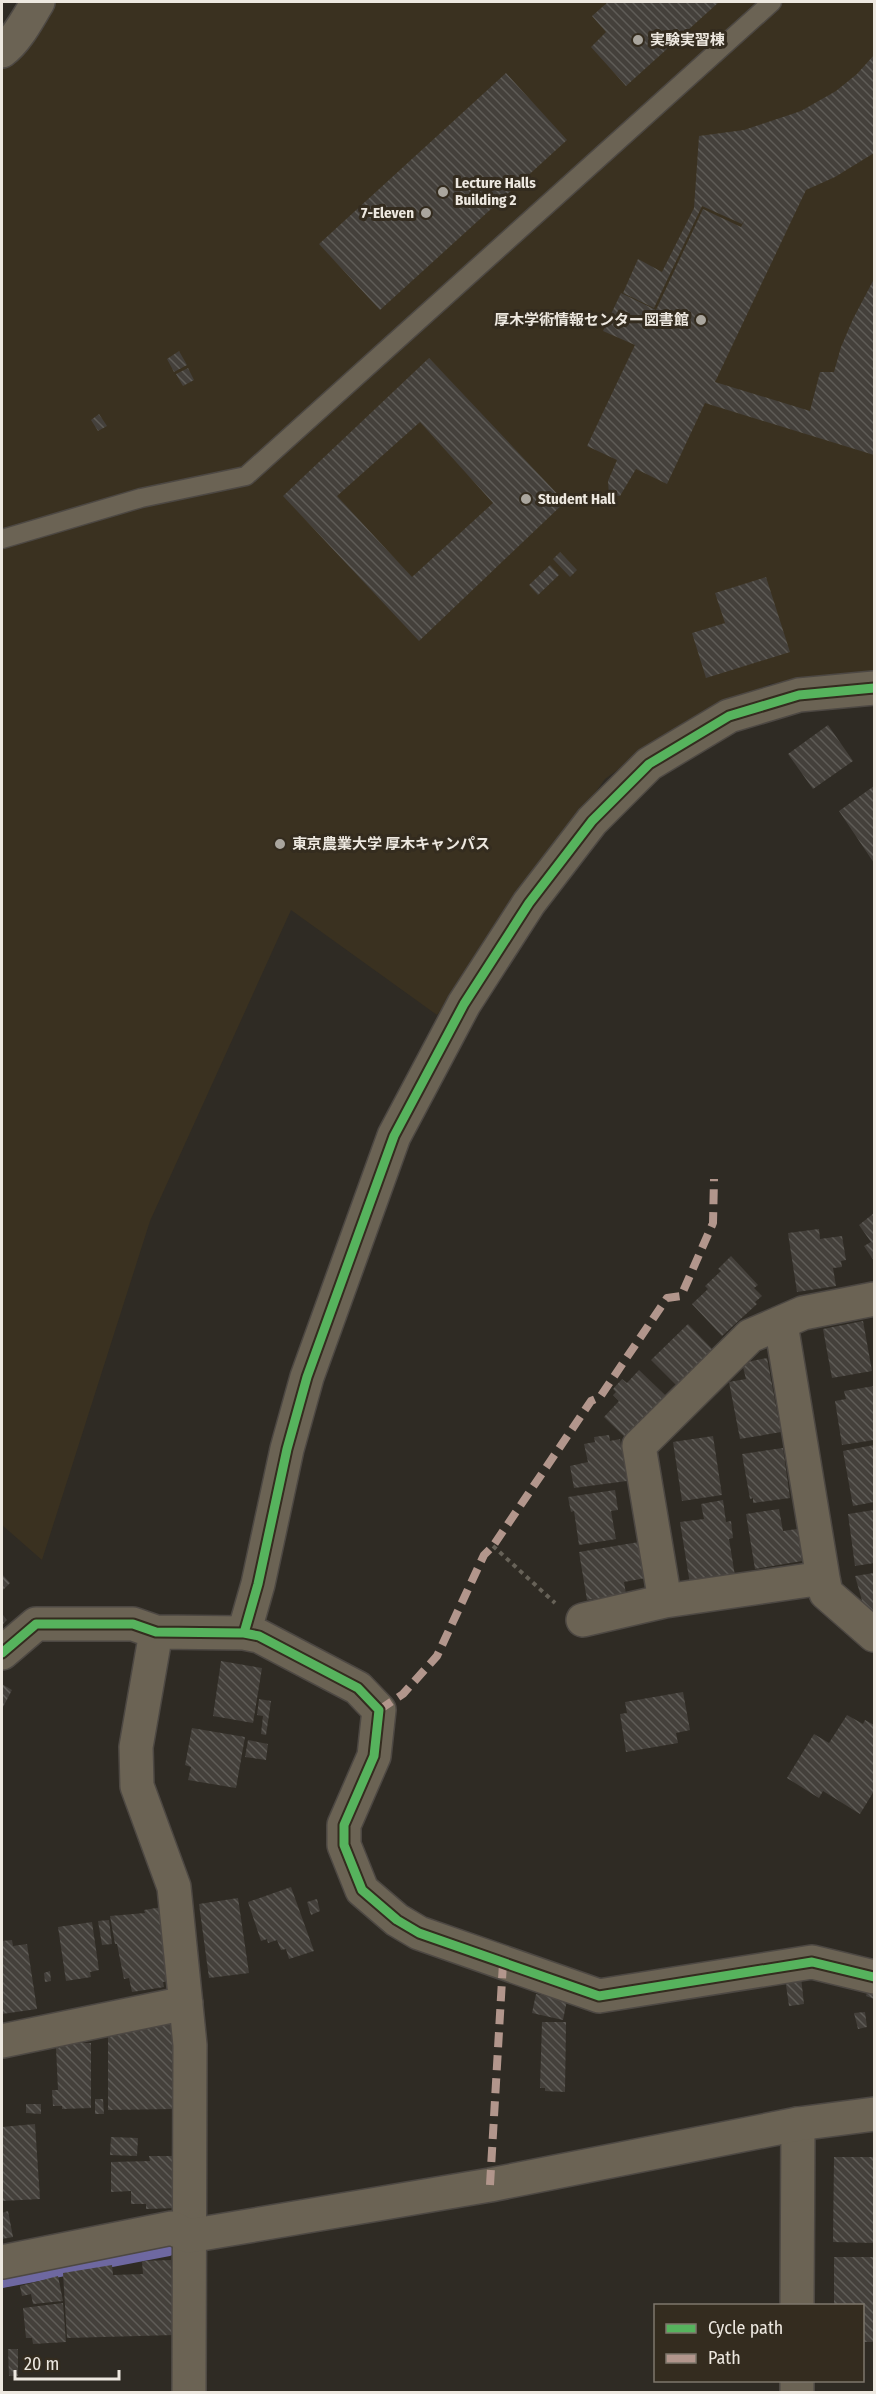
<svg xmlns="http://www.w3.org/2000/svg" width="876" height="2394" font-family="'Fira Sans Condensed','Noto Sans JP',sans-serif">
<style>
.built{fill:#3a3120}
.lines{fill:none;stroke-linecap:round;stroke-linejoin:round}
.stream{stroke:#6e68a1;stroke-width:10}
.building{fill:url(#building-back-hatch);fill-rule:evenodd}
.service-casing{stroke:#4d4843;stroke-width:21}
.minor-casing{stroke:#4d4843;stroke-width:36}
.tertiary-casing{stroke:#4d4843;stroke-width:36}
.path{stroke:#676258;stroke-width:4;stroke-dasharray:4.5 4.5;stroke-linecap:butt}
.service{stroke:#6b6354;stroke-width:18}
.minor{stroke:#6b6354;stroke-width:33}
.tertiary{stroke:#6b6354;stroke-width:33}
.quiet{stroke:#b2968c;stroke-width:8;stroke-dasharray:15 8;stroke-linecap:butt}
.cycleway-casing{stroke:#342c1f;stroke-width:13}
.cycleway{stroke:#56b35d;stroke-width:9}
.poi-dot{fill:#aaa69e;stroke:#342c1f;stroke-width:2}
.labels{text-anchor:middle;stroke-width:6;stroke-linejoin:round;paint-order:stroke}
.poi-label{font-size:15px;font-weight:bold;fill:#ede8e0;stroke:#342c1f;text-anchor:start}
</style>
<defs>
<pattern id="building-back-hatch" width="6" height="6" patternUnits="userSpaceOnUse" patternTransform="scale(1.5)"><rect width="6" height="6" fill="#44403b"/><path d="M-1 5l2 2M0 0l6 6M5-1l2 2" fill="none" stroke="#5f5c57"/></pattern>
</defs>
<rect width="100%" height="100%" fill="#2f2b24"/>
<path class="built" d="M49,2H874V671L770,684L686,721L605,779L437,1015L291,910L150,1221L42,1560L2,1525V68L20,52Z"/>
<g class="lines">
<path class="stream" d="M2,2283L169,2251"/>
</g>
<path class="building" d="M608,2H719L626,86L591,47L606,32L592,16Z
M874,55V153L835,177L806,190L715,382L810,411L820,372H834L841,347L853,319L874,279V455L705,403L667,484L636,469L620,496L609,495L608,481L617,460L587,446L635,345L603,331L621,293L656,310L703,209L741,227L746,217L742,224L702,206L654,308L623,293L638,259L662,272L694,208L699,136L744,130L801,111L836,91L857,74Z
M506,73L567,140L380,310L319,244Z
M179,351L187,365L174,372L167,359Z
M429,358L565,502L419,641L283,496ZM420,422L493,503L412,577L337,496Z
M188,368L194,380L183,386L176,374Z
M99,414L107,426L98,431L91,420Z
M560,552L577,570L570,577L553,559Z
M550,565L559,575L538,595L529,585Z
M766,577L790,652L706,678L692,633L725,623L715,593Z
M828,725L853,761L813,789L788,754Z
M874,786V863L839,811Z
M874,1213V1261L864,1246L871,1242L859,1225Z
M819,1229L820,1239L842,1236L846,1260L841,1261L842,1267L833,1268L836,1286L797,1292L788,1233Z
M731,1256L758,1285L754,1288L762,1296L755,1302L757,1304L722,1336L692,1304L708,1289L705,1286L721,1271L718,1269Z
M863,1321L872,1371L832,1378L823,1329Z
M688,1324L714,1351L678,1387L651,1360Z
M767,1358L781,1432L740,1439L729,1382L746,1379L742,1363Z
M639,1370L668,1398L628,1440L604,1417L619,1401L613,1395L616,1392L613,1389L622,1379L627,1383Z
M874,1386V1440L842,1445L835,1401L846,1399L844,1391Z
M609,1435L610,1441L620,1439L627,1481L574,1488L570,1466L588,1462L584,1444L595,1442L594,1437Z
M713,1436L722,1495L682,1501L673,1442Z
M874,1445V1502L853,1506L843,1451Z
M783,1448L790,1498L753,1503V1498L750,1499L742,1454Z
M615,1490L618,1510L611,1511L616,1539L579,1545L574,1511L571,1512L568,1497Z
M723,1500L726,1522L731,1521L733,1538L729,1539L735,1576L690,1584L680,1522L704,1519L701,1504Z
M779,1509L783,1531L797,1529L802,1561L755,1569L746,1514Z
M874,1510V1563L855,1566L848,1514Z
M639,1542L646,1578L624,1582L626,1594L587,1600L579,1552Z
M874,1573V1614L863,1604L855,1576Z
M2,1574L10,1583L2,1591Z
M2,1614L7,1620L2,1625Z
M221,1661L262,1668L253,1723L213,1716Z
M2,1684L12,1690L2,1709Z
M683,1692L690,1730L676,1733L678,1743L626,1752L620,1714L627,1713L625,1702Z
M259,1699L271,1701L266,1735L261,1734L263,1716L257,1715Z
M847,1715L863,1724L865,1720L874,1725V1791L860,1814L823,1791L819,1798L787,1778L814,1734L829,1743Z
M192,1728L245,1737L236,1788L188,1780L191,1767L185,1765Z
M248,1740L268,1744L266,1760L245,1757Z
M291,1887L314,1951L289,1959L286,1949L281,1950L277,1940L268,1943L267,1939L261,1941L248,1902Z
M238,1898L249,1973L209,1978L199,1904Z
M317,1899L320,1911L311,1915L307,1902Z
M162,1907L173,1980L163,1982L164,1987L132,1992L129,1978L124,1979L117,1944H115L110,1916L145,1913L144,1910Z
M109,1920L112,1944L102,1945L98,1921Z
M92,1922L99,1970L90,1972L91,1977L66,1981L58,1927Z
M12,1940L13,1946L27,1944L37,2009L2,2014V1941Z
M50,1971L51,1981L45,1982L44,1973Z
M801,1977L804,2004L789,2006L785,1978Z
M868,1989L874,1991V1999L866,1996Z
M536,1994L567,2000L563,2020L532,2013Z
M865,2012L867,2027L858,2029L854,2013Z
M174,2021V2109L108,2110V2032H134V2026Z
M542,2022H566L565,2092L545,2091V2088H540Z
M58,2041L69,2043H91V2108L62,2109V2106H53L52,2090H58L56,2047L59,2048Z
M95,2099H103L104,2114H95Z
M26,2104H41V2114L26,2113Z
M35,2124L40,2199L2,2201V2127Z
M111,2137L138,2138L137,2156L110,2155Z
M149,2156H176V2208L146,2209V2204H131V2191L111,2192V2162L150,2161Z
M834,2157H874V2243L833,2242Z
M8,2211L13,2237L2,2239V2213Z
M834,2257H874V2342H862V2306H834Z
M171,2260L174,2335L67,2338L63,2273L112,2265L113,2275L143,2274L142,2261Z
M58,2276L63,2301L33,2304L31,2294L22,2296L20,2286Z
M63,2303L66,2342L33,2344L32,2338H26L23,2308Z
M8,2349H18V2376H9Z"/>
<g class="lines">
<g class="service-casing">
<path id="service" d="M2,539L141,498L246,476L772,2"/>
</g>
<g class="minor-casing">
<path id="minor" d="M2,51C17,40 28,18 38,2
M781,1324L823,1578
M665,1601L639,1446L750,1336L803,1313L874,1299
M583,1620L665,1601L823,1578L826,1593L874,1635
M156,1632L136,1747L137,1786L174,1887L190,2045L189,2392
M244,1633L258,1584L287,1449L307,1377L394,1136L464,1004L529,903L592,821L649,764L729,716L799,695L874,688
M2,1653L36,1624H133L156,1632L244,1633L259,1636L358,1688L379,1710L374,1756L344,1825V1845L362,1890L397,1920L419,1933L599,1996L812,1962L874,1977
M2,2041L186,2003
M797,2306L798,2124
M797,2392V2380"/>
</g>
<g class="tertiary-casing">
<path id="tertiary" d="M2,2262L172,2228L189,2236L490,2185L798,2124L874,2114"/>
</g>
<path class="path" d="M493,1546L555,1603"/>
<use href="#service" class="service"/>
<use href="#minor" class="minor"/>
<use href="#tertiary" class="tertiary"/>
<path class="quiet" d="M379,1710L403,1694L437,1656L484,1555L493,1546L591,1401L600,1397L667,1298L681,1296L713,1223L714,1179
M490,2185L503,1963"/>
<g class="cycleway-casing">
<path id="cycleway" d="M244,1633L258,1584L287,1449L307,1377L394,1136L464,1004L529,903L592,821L649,764L729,716L799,695L874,688
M2,1653L36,1624H133L156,1632L244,1633L259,1636L358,1688L379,1710L374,1756L344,1825V1845L362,1890L397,1920L419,1933L599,1996L812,1962L874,1977"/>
</g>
<use href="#cycleway" class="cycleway"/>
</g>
<g class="poi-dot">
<circle cx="638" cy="40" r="6"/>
<circle cx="443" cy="192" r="6"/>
<circle cx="426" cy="213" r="6"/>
<circle cx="701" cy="320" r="6"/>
<circle cx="526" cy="499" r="6"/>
<circle cx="280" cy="844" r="6"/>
</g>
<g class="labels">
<g class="poi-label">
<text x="650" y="45">実験実習棟</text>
<text x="455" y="188">Lecture Halls<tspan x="455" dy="17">Building 2</tspan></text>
<text x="414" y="218" text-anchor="end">7-Eleven</text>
<text x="689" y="325" text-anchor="end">厚木学術情報センター図書館</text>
<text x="538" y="504">Student Hall</text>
<text x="292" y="849">東京農業大学 厚木キャンパス</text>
</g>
</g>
<rect width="876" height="2394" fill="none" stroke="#ede8e0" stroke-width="6"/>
<rect x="654" y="2304" width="210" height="78" fill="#342c1f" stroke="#7e776c" stroke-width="1.5"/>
<rect x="666" y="2324" width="30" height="9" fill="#56b35d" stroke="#7e776c" stroke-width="1.5"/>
<text x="708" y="2334" font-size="18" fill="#ede8e0">Cycle path</text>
<rect x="666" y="2354" width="30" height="9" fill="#b2968c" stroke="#7e776c" stroke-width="1.5"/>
<text x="708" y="2364" font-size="18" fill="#ede8e0">Path</text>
<path d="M15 2370v9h104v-9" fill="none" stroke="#ede8e0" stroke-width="3"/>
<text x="24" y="2370" font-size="18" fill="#ede8e0" stroke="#342c1f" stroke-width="4.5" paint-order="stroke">20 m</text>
</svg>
